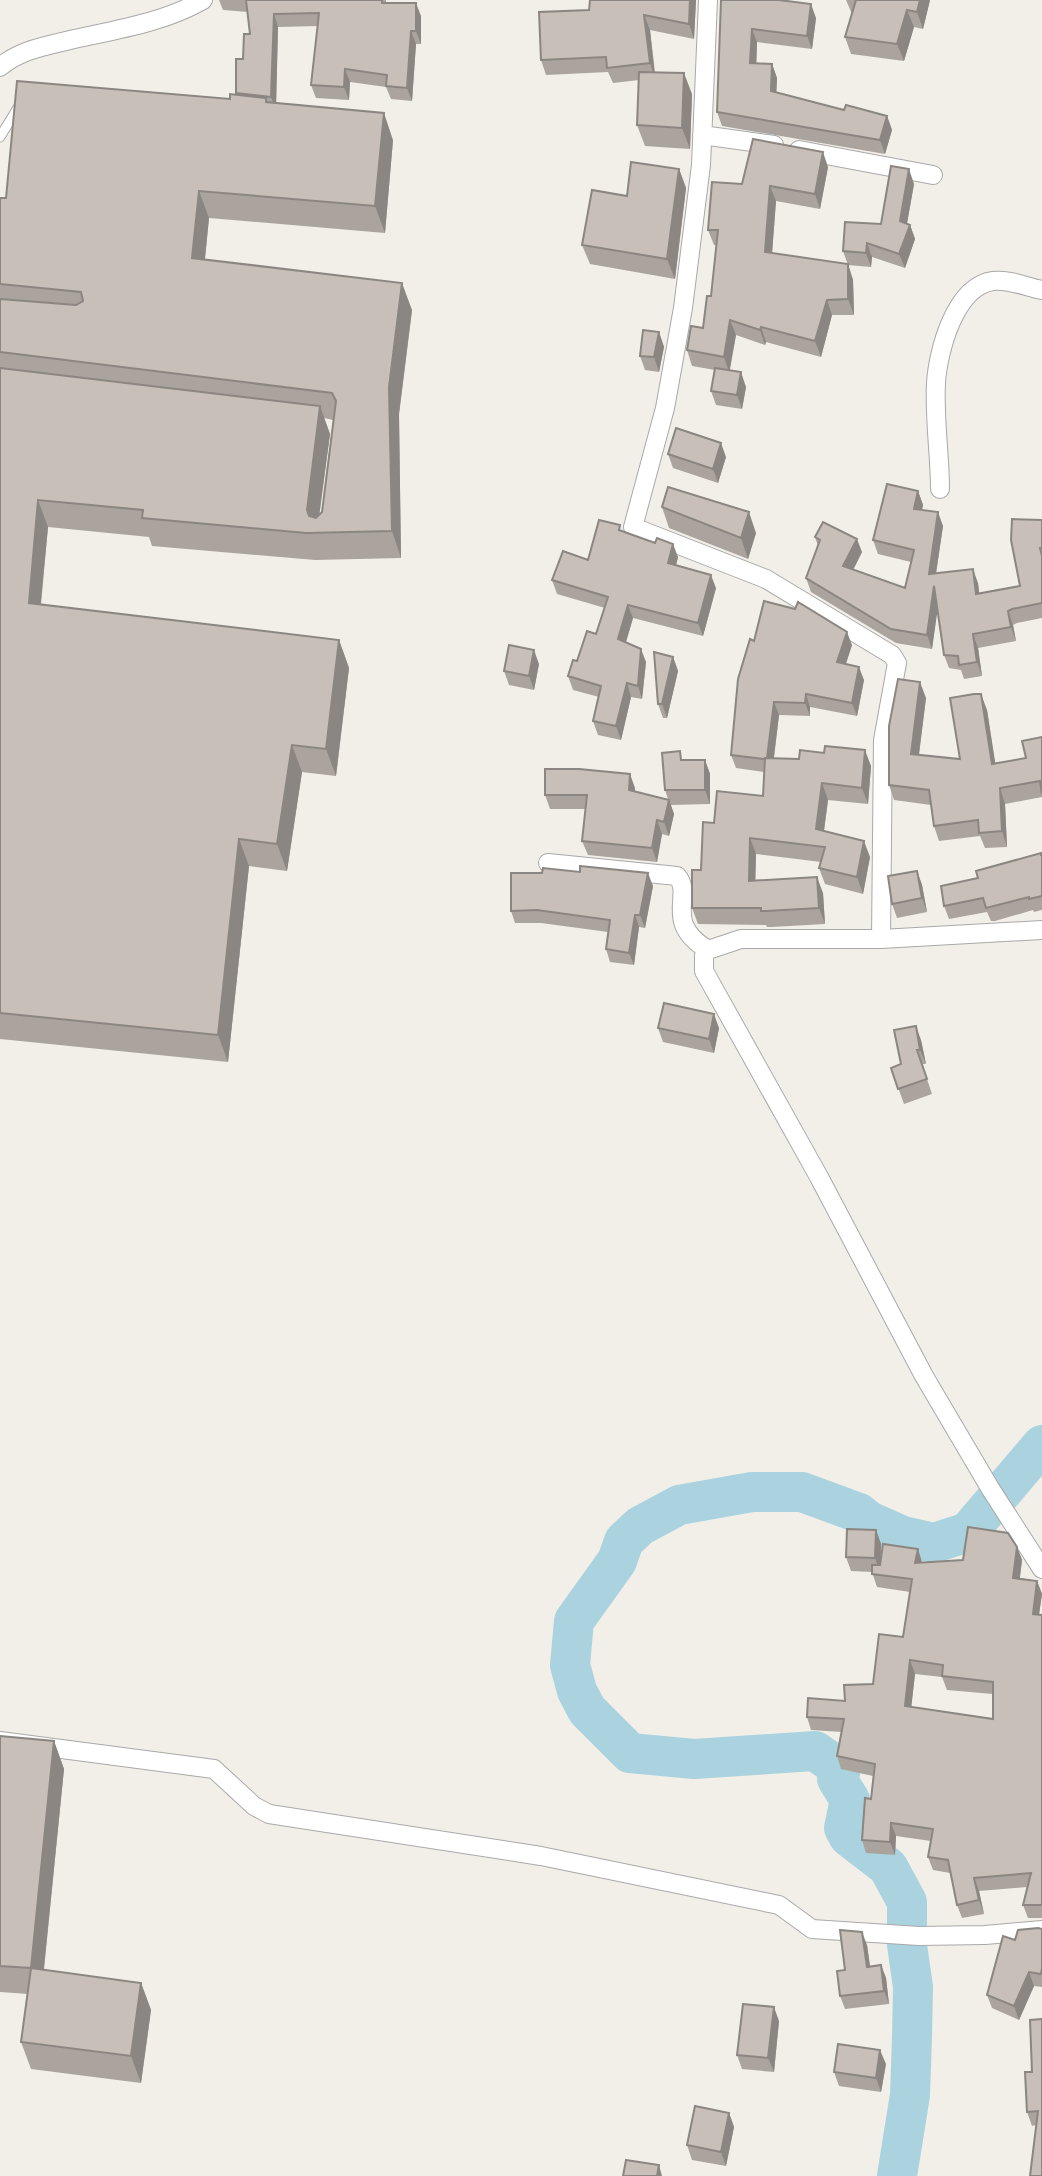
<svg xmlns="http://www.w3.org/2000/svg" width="1042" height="2176" font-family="Roboto,sans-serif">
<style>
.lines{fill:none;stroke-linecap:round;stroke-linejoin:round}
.river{stroke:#aad3df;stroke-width:40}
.lane-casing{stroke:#a9a9a9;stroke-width:11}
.street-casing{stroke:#a9a9a9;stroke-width:20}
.lane{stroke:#fff;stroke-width:9}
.street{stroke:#fff;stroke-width:18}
.wall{fill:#aba49e;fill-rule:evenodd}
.shaded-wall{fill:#8b8681}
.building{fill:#c7bfb8;stroke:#8b8681;stroke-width:2;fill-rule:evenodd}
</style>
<rect width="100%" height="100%" fill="#f2efe9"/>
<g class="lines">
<path class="river" d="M897,2176L910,2095L912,2037L913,1987L907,1945V1902L888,1867L849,1837L844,1828L850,1800L837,1779L841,1769L815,1751L694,1759L630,1753L587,1710L577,1691L570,1665L574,1621L617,1561L624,1541L640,1526L679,1505L752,1492H802L859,1513L869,1521L903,1536L934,1543L968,1532L1042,1445"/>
<g class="lane-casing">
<path id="lane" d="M0,137L19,106"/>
</g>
<g class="street-casing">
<path id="street" d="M708,0L701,165L683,308L665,408L633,527L766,579L892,655L897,663L883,740L881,939
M0,67C20,50 45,46 70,40C115,30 163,23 203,0
M702,135L774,145
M799,150L933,175
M940,489C940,454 934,418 936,383C938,351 955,286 993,281C1008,279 1027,287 1042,290
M548,863L677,876C694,895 662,922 708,950
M1042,930L881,939H741L708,950L704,955V971L819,1177L924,1376L990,1488L1042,1569
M0,1741L214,1769L254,1806L269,1814L541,1856L779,1905L812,1929L919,1936L985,1935L1042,1930"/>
</g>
<use href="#lane" class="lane"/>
<use href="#street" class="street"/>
</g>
<path class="wall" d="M219,0H386V3L421,16V44H416L412,101L391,99L386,87L350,82L349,100L316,98L311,85L318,26L278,27L276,103L393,140L385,233L209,218L205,260L412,310L399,414L401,558L315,560L152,546L149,537L48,527L41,605L339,640L349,668L336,776L302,772L287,871L249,866L228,1062L0,1039V198H6L230,99L236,95L243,59L250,34L248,12L223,10ZM324,418L333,420L322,512L319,514L330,434Z
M696,0L694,39L650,30L655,72L692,94L690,149L645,146L637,125L639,80L613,83L608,72L546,75L541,60L589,10Z
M721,0L816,18L812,49L757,42L756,63L772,64L777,78L776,92L844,110L887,116L892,130L885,154L722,126L717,112Z
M846,0H930L923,29L914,27L904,61L851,54L845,37L852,14Z
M828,167L820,209L776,201L772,253L848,264L853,280L854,315H832L821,357L766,342L765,345L736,335L730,370L746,387L742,409L716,405L711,391L715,370L692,366L687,350L703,328L711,296L717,245H714L708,230L742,184Z
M679,169L686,188L675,279L590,264L582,245L627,196Z
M914,184L907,223L910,225L915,239L905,268L872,257L871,267L848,265L843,251L881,224Z
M659,332L664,347L659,372L645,370L640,356Z
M668,454L726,457L718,483L673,468Z
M918,491L923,505L922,510L943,526L936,573L978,583L979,593L1020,586L1042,520V618L1017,623L1013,625L1016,641L978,648L982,676L964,679L961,670L949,668L944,655L937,610L932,649L896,643L811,592L806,578L818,546L815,537L862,552L853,570L905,588L911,562L878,554L873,540Z
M662,507L756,533L748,559L669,528Z
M623,531L678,557L676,565L716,588L703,636L633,618L626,642L646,662L642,699L631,697L621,740L598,735L593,721L599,697L573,690L568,676L596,634L605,608L557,594L552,580L588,560Z
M754,641L852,645L846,664L864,680L857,716L810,707V716L779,715L774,758L871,766L868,804L828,800L824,831L870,857L863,894L825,884L819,868L821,862L756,854L755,881L823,893L825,924L772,927H767L766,925L698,924L692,908L701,870L763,796L764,772L736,768L731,755Z
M673,657L678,671L667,718H663L658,704Z
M539,664L534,690L509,685L504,671Z
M926,698L919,755L960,759L987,710L995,764L1026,758L1042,737V797L1005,804L1007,847L985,848L980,836L939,841L934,826L931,805L894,800L889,785Z
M683,760H705L710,774V804L671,805L674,814L669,836L662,834L657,862L588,855L582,841L586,809H550L545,795L635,788V792L668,799L665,790Z
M1042,855V910L1034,912L1033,910L995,921H991L987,912L949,919L944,906L978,878Z
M917,871L922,885L927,912L897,918L892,904Z
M653,886L645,928L639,927L634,965L610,962L606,949L608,932L541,923H515L511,911Z
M658,1028H719L714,1053L663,1042Z
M921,1040L926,1064H922L932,1094L904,1104L891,1068L901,1064Z
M876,1530L881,1544V1555L922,1563L963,1560L1017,1547L1022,1560L1020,1578L1037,1581L1042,1594L1039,1615H1042V1918H1028L1023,1905L1027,1887L979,1891L984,1914L962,1918L957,1905L950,1873L933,1870L928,1857L931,1841L896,1836L895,1855L866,1853L862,1840L871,1799L873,1776L841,1769L837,1756L842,1732L811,1730L807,1717L845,1701L873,1684L903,1637L910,1592L877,1587L872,1572L851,1571L846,1557ZM915,1674L942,1677L947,1690L993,1694V1719L911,1707Z
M0,1736L54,1741L64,1769L44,1970L141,1983L151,2010L141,2083L31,2069L21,2042L28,1994L0,1992Z
M1042,1929V1987L1034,1986L1019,2020L992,2008L987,1995L1015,1940Z
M867,1945L870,1967L881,1965L886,1978L889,2004L845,2009L840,1996L845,1970Z
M1042,2019V2176L1036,2125L1032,2126L1027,2112L1032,2072Z
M779,2021L774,2072L742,2069L737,2055Z
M886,2064L881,2092L839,2086L834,2072Z
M729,2113L734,2127L726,2166L692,2160L687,2145Z"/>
<path class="shaded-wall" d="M690,0H696L694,39L689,24Z
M920,0H930L923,29L917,12Z
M416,3L421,16V44L416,31Z
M811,4L816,18L812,49L807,36Z
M907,10L914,27L904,61L897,44Z
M274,14L278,27L276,110L271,97Z
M644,15L650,30L655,78L650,63Z
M752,29L757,42L756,77L750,63Z
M411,31L416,44L412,101L407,88Z
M772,64L777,78L776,104L771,91Z
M345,69L350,82L349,100L344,87Z
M684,73L692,94L690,149L682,128Z
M384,113L393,140L385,233L375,206Z
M887,116L892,130L885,154L880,140Z
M823,152L828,167L820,209L815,194Z
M679,169L686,188L675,279L667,259Z
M909,169L914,184L905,235L900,221Z
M770,186L776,201L771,267L765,252Z
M199,191L209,218L202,286L192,258Z
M910,225L915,239L905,268L899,254Z
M867,243L872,257L871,267L866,253Z
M848,264L853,280L854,315L848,299Z
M402,283L412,310L399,414L401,558L392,531L389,387Z
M827,300L832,315L821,357L815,341Z
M730,320L736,335L729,372L724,357Z
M761,327L766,342L765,345L760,330Z
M659,332L664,347L659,372L654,357Z
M741,372L746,387L742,409L737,395Z
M320,406L330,434L317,533L307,510Z
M721,443L726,457L718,483L713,469Z
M918,491L923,505L919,522L914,509Z
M38,500L48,527L38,630L29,603Z
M749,512L756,533L748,559L741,538Z
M938,512L943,526L934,587L939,600L932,649L927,635L929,574Z
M857,539L862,552L848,580L843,566Z
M673,544L678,557L673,577L668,563Z
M973,569L978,583L981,608L976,594Z
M711,575L716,588L703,636L698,623Z
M628,605L633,618L623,652L618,639Z
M1008,611L1013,625L1016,641L1011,627Z
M847,632L852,645L842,675L837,662Z
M973,634L978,648L982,676L977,662Z
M339,640L349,668L336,776L326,749Z
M641,649L646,662L642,699L638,686Z
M534,650L539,664L534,690L529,676Z
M673,657L678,671L667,718L662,704Z
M859,667L864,680L857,716L852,703Z
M920,682L926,698L917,769L911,754Z
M627,683L631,697L621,740L616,726Z
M806,694L810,707V716L805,703Z
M981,694L987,710L998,780L992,764Z
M774,702L779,715L772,772L767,759Z
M292,745L302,772L287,871L277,844Z
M865,750L871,766L868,804L862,788Z
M705,760L710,774V804L705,790Z
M630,774L635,788L634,804L629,790Z
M822,783L828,800L822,845L816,829Z
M1000,788L1005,804L1007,847L1002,831Z
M669,800L674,814L669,836L664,822Z
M657,820L662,834L657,862L652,848Z
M750,838L756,854L755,897L749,881Z
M239,839L249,866L228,1062L218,1035Z
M864,841L870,857L863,894L857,877Z
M917,871L922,885L927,912L922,898Z
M648,873L653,886L645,928L640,915Z
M817,877L823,893L825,924L819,908Z
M635,915L639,927L634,965L629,953Z
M714,1014L719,1028L714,1053L709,1039Z
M916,1026L921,1040L926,1064L920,1050Z
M876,1530L881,1544L880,1572L875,1558Z
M1017,1547L1022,1560L1018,1591L1013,1578Z
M918,1549L922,1562L920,1576L915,1563Z
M1037,1581L1042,1594L1037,1627L1033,1614Z
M910,1660L915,1674L910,1719L905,1706Z
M54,1741L64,1769L41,1996L31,1968Z
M891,1823L896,1836L895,1855L890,1842Z
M974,1878L979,1891L984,1914L979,1900Z
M862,1932L867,1945L872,1980L867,1967Z
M881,1965L886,1978L889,2004L884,1991Z
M1029,1972L1034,1986L1019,2020L1014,2006Z
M141,1983L151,2010L141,2083L131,2056Z
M774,2007L779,2021L774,2072L768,2058Z
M880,2050L886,2064L881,2092L876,2078Z
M729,2113L734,2127L726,2166L721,2152Z
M659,2165L662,2176H657Z"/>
<path class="building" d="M246,0H382V3H416V31H411L407,88L386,86L387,75L345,69L344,87L311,85L319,13L274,14L271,97L236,93V59H243L244,34H250Z
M590,0H690L689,24L644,15L650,63L607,68L606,57L541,60L539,12L589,10Z
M721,0H779L811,4L807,36L752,29L750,63L772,64L771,91L844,110L846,105L887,116L880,140L717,112Z
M856,0H920L917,12L907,10L897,44L845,37Z
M639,72L684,73L682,128L637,125Z
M17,81L230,99V94L266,98V102L384,113L375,206L199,191L192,258L402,283L389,387L392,531L306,533L142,518L143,510L38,500L29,603L339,640L326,749L292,745L277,844L239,839L218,1035L0,1013V368L320,406L307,510L309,516L316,518L322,512L336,401L332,393L0,352V299L76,305L83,301L81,292L0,284V198H6Z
M753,139L823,152L815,194L770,186L765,252L848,264V299L827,300L815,341L761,327L760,330L730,320L724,357L687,350L691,326L703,328L707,296H711L718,230H708L712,182L742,184Z
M631,162L679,169L667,259L582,245L592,190L627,196Z
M891,166L909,169L900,221L910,225L899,254L867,243L866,253L843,251L845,222L881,224Z
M643,330L659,332L654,357L640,356Z
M715,368L741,372L737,395L711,391Z
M676,428L721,443L713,469L668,454Z
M887,484L918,491L914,509L938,512L929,574L973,569L976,594L1020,586L1011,540L1012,519L1042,520V548H1040L1042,556V603L1012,609L1008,611L1011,627L973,634L977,662L959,665L958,656L944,655L934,586L927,635L891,629L806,578L820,540L815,537L823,522L857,539L843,566L905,588L914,550L873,540Z
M668,487L749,512L741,538L662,507Z
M599,520L620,525L619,530L655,543L657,538L673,544L668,563L711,575L698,623L628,605L618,639L641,649L638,686L627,683L616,726L593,721L601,686L568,676L573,660L577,661L587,631L596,634L608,597L552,580L563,551L588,560Z
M764,601L795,609L798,602L847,632L837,662L859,667L852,703L806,694L805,703L774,702L767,758H765L764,759L731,755L738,679L750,639L754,641Z
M509,645L534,650L529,676L504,671Z
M654,652L673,657L662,704H658Z
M898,679L920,682L911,754L960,759L950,698L974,694H981L992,764L1026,758L1022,741L1042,737V794L1040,781L1000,788L1002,831L979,833L978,820L934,826L929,790L889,785V726Z
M825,746L865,750L862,788L822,783L816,829L864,841L857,877L819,868L825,847L750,838L749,881L817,877L819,908L766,911H761V908H692V870H701L703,822L714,823L717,791L763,796L765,758L799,759L800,750L824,753Z
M680,751L681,760H705V790H665L662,753Z
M545,769H579L630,774L629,790L669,800L664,822L657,820L652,848L582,841L587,795H545Z
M1041,853V855H1042V896L1029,899V897L990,907L986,908L983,898L944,906L941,886L978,878L976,871Z
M580,866L648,873L640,915H635L629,953L606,949L610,920L537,910L511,911V873H542L543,868L580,872Z
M917,871L922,898L892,904L888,876Z
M664,1003L714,1014L709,1039L658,1028Z
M916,1026L920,1050H917L927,1079L898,1089L891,1068L901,1064L894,1030Z
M968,1527L1008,1533L1017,1547L1013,1578L1037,1581L1033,1614L1042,1615V1905H1023L1031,1873L974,1878L979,1900L957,1905L948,1860L928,1857L933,1829L891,1823L890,1842L862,1840L865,1798L871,1799L875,1764L837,1756L844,1719L807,1717L808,1698L845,1701L844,1685L873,1684L879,1634L903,1637L912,1579L872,1574V1565H880L883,1544L918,1549L915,1563L963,1560ZM910,1660L943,1665L942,1676L993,1682V1719L905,1706Z
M847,1529L876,1530L875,1558L846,1557Z
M0,1736L54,1741L31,1968L0,1966Z
M1038,1928L1042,1929V1968L1041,1974L1029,1972L1014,2006L987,1995L1003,1936L1015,1940L1018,1930Z
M840,1930L862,1932L867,1967L881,1965L884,1991L840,1996L837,1971L845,1970Z
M31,1968L141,1983L131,2056L21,2042Z
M743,2004L774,2007L768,2058L737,2055Z
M1042,2019V2176H1030L1038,2111L1027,2112L1025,2072H1032L1030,2020Z
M838,2044L880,2050L876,2078L834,2072Z
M695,2106L729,2113L721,2152L687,2145Z
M626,2160L659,2165L657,2176H623Z"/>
</svg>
